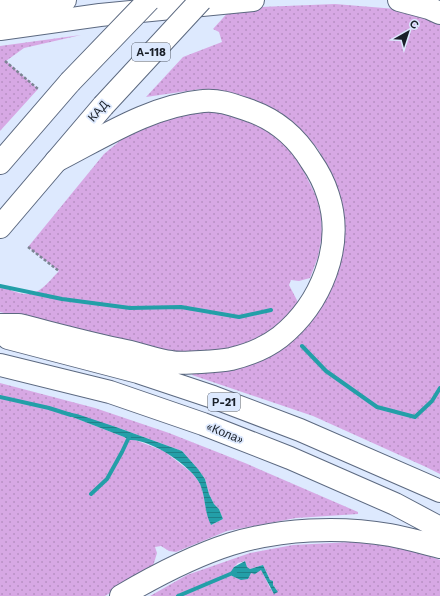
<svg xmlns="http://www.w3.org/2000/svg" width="440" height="596" font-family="'Work Sans',sans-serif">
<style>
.grass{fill:url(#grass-dots);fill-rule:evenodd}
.water{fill:url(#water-rules)}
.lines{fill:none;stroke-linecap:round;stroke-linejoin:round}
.stream{stroke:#239fa8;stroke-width:4}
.primary-casing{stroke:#5c6980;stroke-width:24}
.highway-casing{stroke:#5c6980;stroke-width:24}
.path{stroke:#7b8493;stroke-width:2.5;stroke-dasharray:3 2;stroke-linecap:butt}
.primary{stroke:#fff;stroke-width:22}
.highway{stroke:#fff;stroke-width:22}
.highway-bridge-casing{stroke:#5c6980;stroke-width:24;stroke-linecap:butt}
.highway-bridge{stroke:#fff;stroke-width:22}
.labels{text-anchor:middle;stroke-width:3.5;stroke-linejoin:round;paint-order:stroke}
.shield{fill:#dde9fe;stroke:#545c68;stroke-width:1}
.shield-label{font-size:11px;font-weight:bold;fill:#191f28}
.street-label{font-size:12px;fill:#191f28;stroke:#dde9fe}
</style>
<defs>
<pattern id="grass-dots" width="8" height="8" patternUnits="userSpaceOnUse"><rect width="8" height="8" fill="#d7a8e4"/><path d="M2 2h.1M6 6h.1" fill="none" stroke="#b890c4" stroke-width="1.8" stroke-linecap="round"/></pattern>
<pattern id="water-rules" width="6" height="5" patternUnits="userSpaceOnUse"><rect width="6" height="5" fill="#239fa8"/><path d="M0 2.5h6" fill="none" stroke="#1e8189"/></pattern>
</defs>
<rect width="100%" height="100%" fill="#dde9fe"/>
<path class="grass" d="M335,4L396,9L440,22V474L426,467L313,416L192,375L193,373L319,307L330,171L318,149L298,128L282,114L259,102L235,94L201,89L146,97L183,57L222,42L219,32L213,29L232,8Z
M81,35L24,48L6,61L38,89L0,131V46Z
M204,110L235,115L266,130L283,143L299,162L317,198L321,215L322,235L318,257L310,278L299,281L291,280L289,285L300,306L269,331L253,340L231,348L209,354L174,353L0,312V288L1,287C9,289 18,294 26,294C40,295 50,280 59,271L28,247L104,154L133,130L160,117Z
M0,383L95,408L169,433L245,463L358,512V514L296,518L227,531L176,552L169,551L161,546L155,547L157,553L153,566L105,596H0ZM67,415L116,427L182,451L198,469L205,479L209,494L214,504L219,509L223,519L211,525L207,513L202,488L199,482L192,473L164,451L135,440L126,439L124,437Z
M352,542L409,548L440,560V596H150L187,575L250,553L293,545ZM245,561L247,567L250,569L263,565L270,580L277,591L270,588L261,569L237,578L232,576L234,567L238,563Z"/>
<path class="water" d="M67,412L77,414L116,427L182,451L198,469L205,479L209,494L214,504L219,509L223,519L211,525C204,512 206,498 200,484C192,466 149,438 129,440L124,437L67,415Z
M245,561L247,567L250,569L263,565L270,580L273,581V585L278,592L274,594L261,570L255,574L251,573L248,579L241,580L232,576L230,573L234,567Z"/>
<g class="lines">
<path class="stream" d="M0,286L62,299L130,308L181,307L239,317L271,310
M302,346L326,371L377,407L415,417L432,401L440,388
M0,397L49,408L71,415
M91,494L107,479L122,452L130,435
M178,596L235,572"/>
<g class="primary-casing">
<path id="primary" d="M0,9L65,0
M0,325H19C55,334 91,344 126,351C141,354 156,360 171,362C181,364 221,361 231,359C248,355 267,347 280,337C321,304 345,246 328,195C324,182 318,171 311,161C297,138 276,120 251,111C236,106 219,99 203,101C150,106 103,137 56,161
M8,338L138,372L213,397L300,430L440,491"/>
</g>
<g class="highway-casing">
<path id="highway" d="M399,0L429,8L440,13
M0,29L100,15L253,0
M0,163L70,82
M0,227L103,106
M0,365L110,392L203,424L290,458L395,504L440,528
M121,596C155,576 193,556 231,544C281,529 338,526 390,535C407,538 423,543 440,547"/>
</g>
<path class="path" d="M5,61L38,89
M28,247L59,271"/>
<use href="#primary" class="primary"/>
<use href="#highway" class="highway"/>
<g class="highway-bridge-casing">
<path id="highway-bridge" d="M70,82L149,0
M103,106L201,0"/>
</g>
<use href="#highway-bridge" class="highway-bridge"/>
</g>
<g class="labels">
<g class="shield">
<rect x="132" y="43" width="38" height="18" rx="3"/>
<rect x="208" y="393" width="32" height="18" rx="3"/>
</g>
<g class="shield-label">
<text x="151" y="56">А-118</text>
<text x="224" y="406">Р-21</text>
</g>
<g class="street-label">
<text transform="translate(98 111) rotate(-49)" y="4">КАД</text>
<text transform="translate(225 433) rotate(22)" y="4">«Кола»</text>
</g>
</g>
<g transform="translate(408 32) rotate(39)" stroke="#dde9fe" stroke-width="3" paint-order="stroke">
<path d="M0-3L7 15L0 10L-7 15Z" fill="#191f28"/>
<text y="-6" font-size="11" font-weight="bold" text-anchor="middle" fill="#191f28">С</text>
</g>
</svg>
